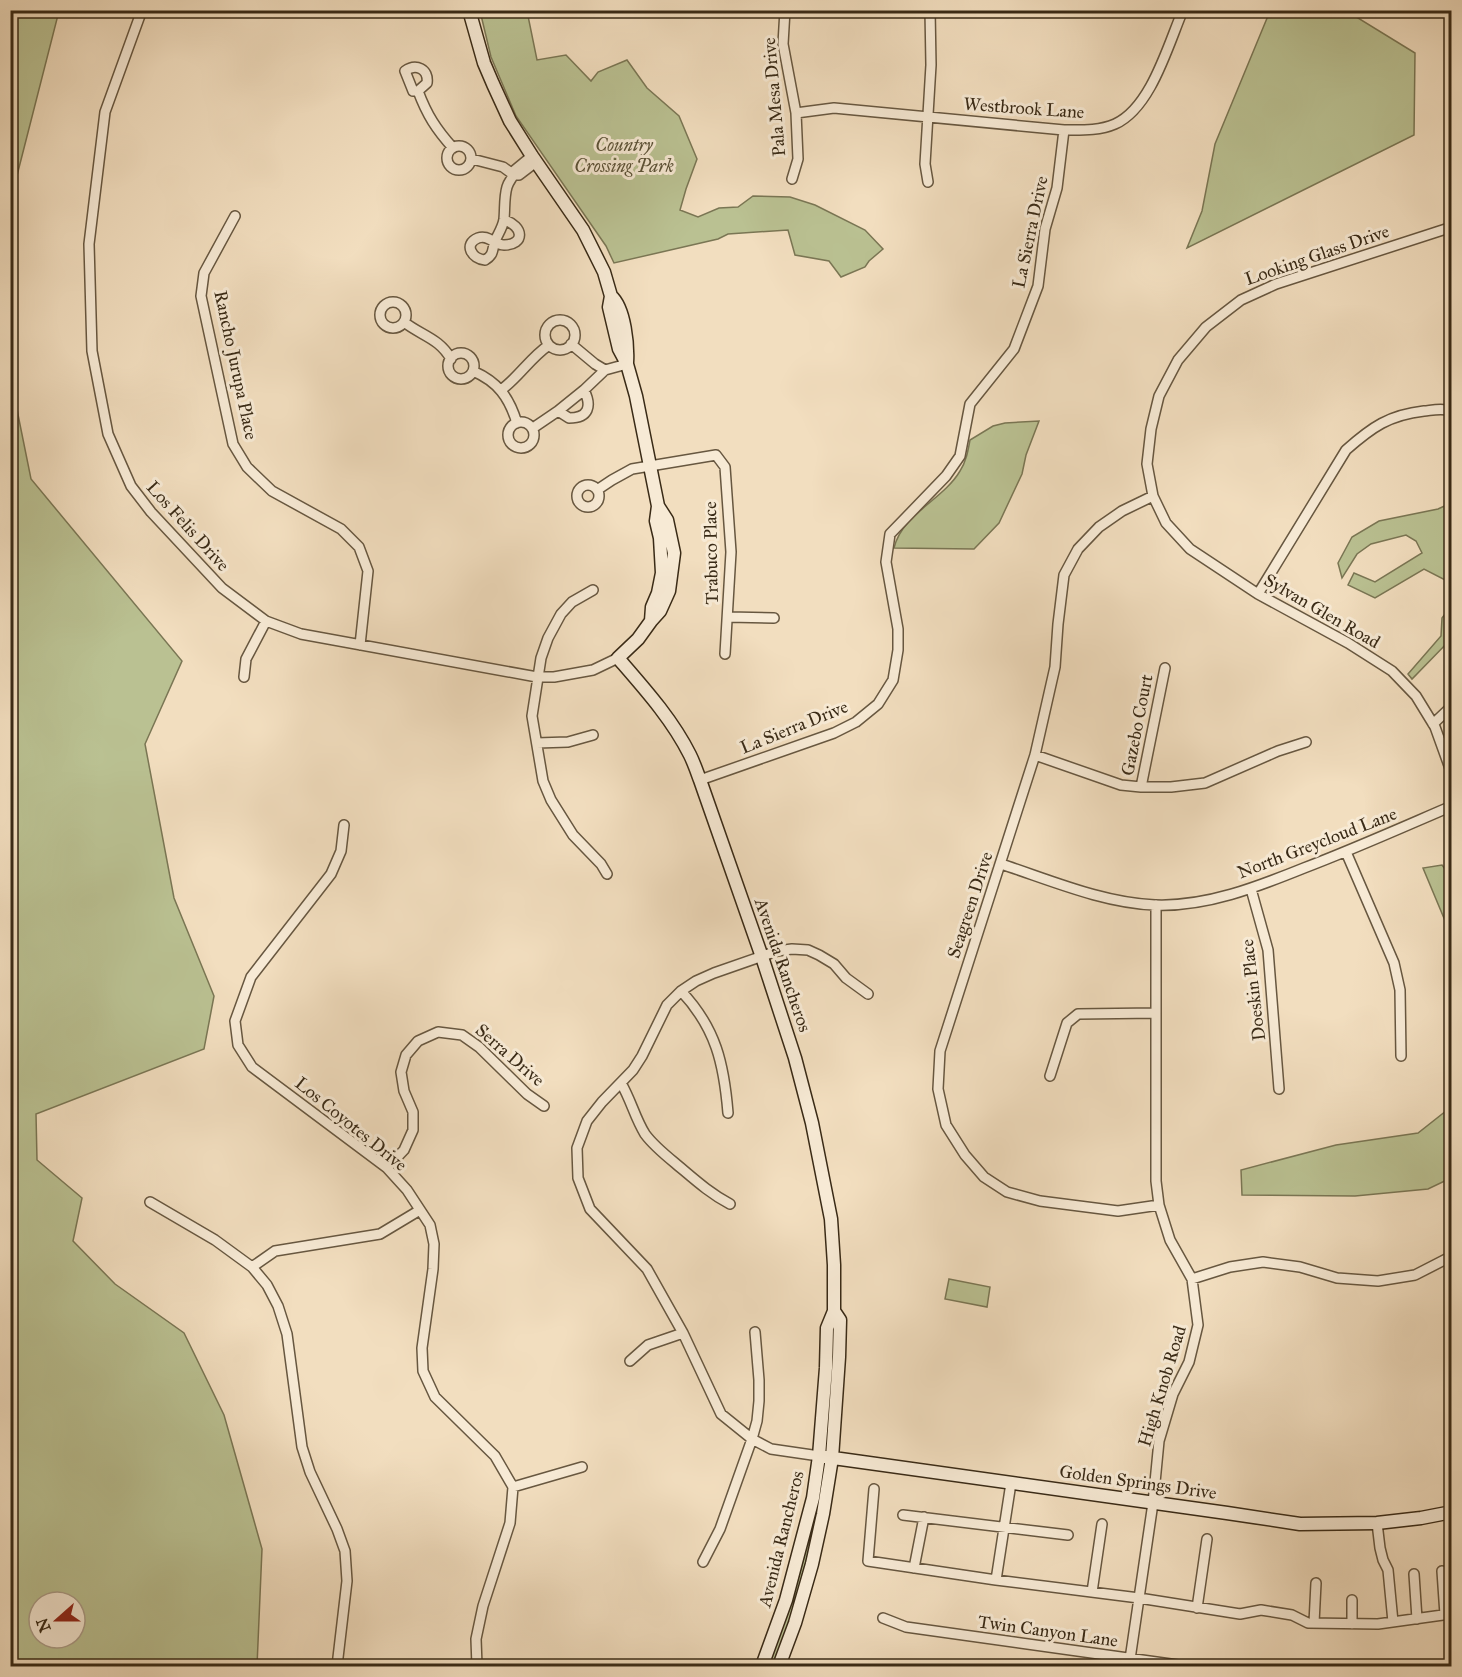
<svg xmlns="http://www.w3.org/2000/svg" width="1462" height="1677" font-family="'IM FELL Great Primer',serif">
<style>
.green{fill:#bac192;stroke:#7a7654;stroke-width:1.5;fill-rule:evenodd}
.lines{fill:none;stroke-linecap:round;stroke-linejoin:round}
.street-casing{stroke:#675740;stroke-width:12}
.secondary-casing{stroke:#392a16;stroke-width:15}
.street{stroke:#f7ead5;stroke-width:9}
.secondary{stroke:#f7ead5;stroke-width:12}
.labels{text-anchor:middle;stroke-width:6;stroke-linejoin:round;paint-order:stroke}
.street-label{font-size:18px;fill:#392a16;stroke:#f7ead5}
.park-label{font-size:18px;font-style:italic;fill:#595035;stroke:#f7ead5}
</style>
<rect width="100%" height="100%" fill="#f2debf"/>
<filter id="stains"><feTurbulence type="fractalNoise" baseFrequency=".00333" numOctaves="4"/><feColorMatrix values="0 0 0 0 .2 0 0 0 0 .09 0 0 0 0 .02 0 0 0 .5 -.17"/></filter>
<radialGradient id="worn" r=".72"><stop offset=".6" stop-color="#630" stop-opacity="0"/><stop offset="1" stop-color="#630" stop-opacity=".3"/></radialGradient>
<path class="green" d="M11,10L59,11L11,199L10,11Z
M480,11H527L537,60L566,55L591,81L598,72L627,60L647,88L679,116L697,159L686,189L680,210L698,217L719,208L738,207L753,196L790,197L815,205L865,230L883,249L869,261L865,267L841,277L829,261L795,255L788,230L728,234L718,239L614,263L606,246L516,116L491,57Z
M1270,11H1351L1353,15L1415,53L1414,135L1187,248L1202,211L1215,144Z
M11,380L31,479L182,661L145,744L174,898L214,996L204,1049L36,1114L37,1160L82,1198L73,1241L115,1284L184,1333L224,1415L262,1549L257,1666H11ZM39,1602H75V1638H39Z
M1039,421L1026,455L1022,474L999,523L974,549L894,548C902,514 943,500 960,471C966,462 968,451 970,440L993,426L1005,423Z
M1451,503V583L1424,569L1375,598L1348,585L1354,573L1375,582L1422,553L1416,541L1406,535L1371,544L1357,554L1342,578L1338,563L1352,537L1379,521L1438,509Z
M1451,606V639L1412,679L1408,674L1441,636L1442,618Z
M1442,865L1451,877V935L1423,868Z
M1451,1107V1178L1428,1189L1355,1196L1242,1195L1241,1170L1336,1145L1418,1133Z
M949,1279L990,1287L987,1307L945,1299Z
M821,1458L830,1460L820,1516L777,1666H763Z"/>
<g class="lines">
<g class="street-casing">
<path id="street" d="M142,10L105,112L89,244L92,351L108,434L131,486L151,512L222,588L266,621L301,634L537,677H554L593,670L618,658
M785,10L783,44L796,113L798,159L792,179
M418,91L427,83C429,69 416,63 405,71L413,91H418C427,115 436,129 453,148
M796,113L834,108L1064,130C1081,130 1099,131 1115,124C1151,108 1168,45 1183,10
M447 158a12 12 0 1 1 24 0a12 12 0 1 1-24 0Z
M472,159L503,167L514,175
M514,175H519L536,162
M928,182L925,164L931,65L930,10
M235,216L204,273L201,296L233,444L247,467L272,491L341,529L359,547L368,571L360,645
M504,220C524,226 525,245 504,245C494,245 488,234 478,238C463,244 472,259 485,260C494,255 492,250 495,241C498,234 503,227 504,219C505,209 504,197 507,187C509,180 514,177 515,170L532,156
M1452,227L1276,284L1241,300L1206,327L1178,360L1159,396L1151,429L1147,464L1153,496L1166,523L1190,549L1258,594L1348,643L1392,671L1416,696L1435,727L1452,774
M380 315a13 13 0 1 1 26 0a13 13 0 1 1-26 0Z
M545 335a15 15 0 1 1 30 0a15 15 0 1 1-30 0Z
M404,322C422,336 439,338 451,359
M571,344L595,364L605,370
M448 366a13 13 0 1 1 26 0a13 13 0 1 1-26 0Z
M473,371C498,382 509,397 517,423
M501,390C519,377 530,358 549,345
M558,411L569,418C589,418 592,406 584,390
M508 435a13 13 0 1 1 26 0a13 13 0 1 1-26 0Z
M533,428L558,411L584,390L605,370L627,364
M577 496a11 11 0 1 1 22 0a11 11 0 1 1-22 0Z
M597,490L612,480L632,469L716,455L725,467L731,552L725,654
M1153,496L1122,511L1099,527L1078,549L1064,575L1058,624L1055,667L1035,755L940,1051L938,1089L946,1125L965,1155L984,1177L1007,1192L1040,1201L1118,1211L1159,1205
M593,590L572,602L561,614L548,638L541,658L532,716L543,781L551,800L573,835L601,864L607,874
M1258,594L1346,450C1372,427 1389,415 1424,411C1434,410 1442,408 1452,411
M728,617L774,618
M244,677L246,659L266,621
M1433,724L1452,706
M537,743L568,742L593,735
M1035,755L1121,785L1141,787H1171L1205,783L1278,751L1306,742
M700,780L834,733L856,722L878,704L893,680L898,650V629L886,562L890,534L946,476L960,456L970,404L1014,349L1038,286L1045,229L1057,188L1064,130
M1141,787L1165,668
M344,825L341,851L331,874L251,977L235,1021L238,1045L252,1067L387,1168L407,1190L430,1225L434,1244L433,1269L422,1348L423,1371L435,1397L495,1456L513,1487L510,1523L483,1606L476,1639L477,1666
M1346,852L1394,963L1400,990L1401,1056
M1001,864C1050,880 1103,903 1155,905C1206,907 1257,887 1304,868C1354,849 1403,827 1452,806
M1251,889L1268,950L1279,1089
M681,991C716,1028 724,1064 728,1113
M1050,1076L1067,1023L1078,1014L1156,1013
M621,1083C631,1100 635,1118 645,1134C653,1145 664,1154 675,1163C693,1178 709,1193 730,1204
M387,1168L404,1150L413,1130V1112L404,1091L401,1072L406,1055L418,1041L438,1032L462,1035L479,1047L527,1094L544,1106
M150,1202L215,1240L252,1267L267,1285L278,1306L287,1334L302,1447L310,1472L337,1529L345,1551L347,1581L337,1666
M252,1267L275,1251L380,1234L420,1210
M1192,1279L1230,1267L1263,1262L1300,1267L1337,1278L1378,1281L1415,1275L1452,1256
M630,1361L648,1345L683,1333
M819,1456L771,1449L752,1439L721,1414L683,1333L647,1269L590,1209L578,1178L577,1148L587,1121L602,1102L633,1070L642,1056L667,1005L681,991L696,981L714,973L777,951L792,949L808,950L819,955L834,964L846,978L868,994
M513,1487L582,1467
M874,1489L868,1561L996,1580L1139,1598L1240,1614L1261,1610L1292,1615L1308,1623L1378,1624L1450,1614
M903,1515L1068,1535
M1377,1523L1380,1548L1383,1560L1388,1570L1393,1622
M703,1562L720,1529L752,1439L757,1421L759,1401V1380L755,1332
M914,1568L924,1517
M1442,1571L1445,1615
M1414,1574L1417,1619
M996,1580L1011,1483
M1092,1592L1102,1524
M1352,1600V1624
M1197,1608L1207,1539
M883,1618L906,1627L1185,1666
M1314,1623L1316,1583
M1129,1666L1153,1503L1159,1441L1173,1394L1189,1362L1198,1325L1192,1279L1170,1240L1159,1205L1156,1181V905"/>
</g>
<g class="secondary-casing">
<path id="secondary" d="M469,10L484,63L493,84L510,121L532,156L583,230L604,272L611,296L609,307L619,349L627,364L636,396L658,506L656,521L660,538L662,573L658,593L652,607L651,621
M611,296C625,308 628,346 627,363
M658,506L667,520L674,553L669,591L660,611L651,621L638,639L618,658C644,688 672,719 690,755C694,763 697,772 700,780L762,957L795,1058L812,1123L831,1219L834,1265V1311L827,1328L826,1368L819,1456L813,1498L786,1600L762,1666
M819,1456L1227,1513L1300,1524L1377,1523L1421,1518L1452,1512
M779,1666L795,1623L812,1564L823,1514L832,1458L839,1357L840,1320L834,1311"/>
</g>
<use href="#street" class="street"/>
<use href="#secondary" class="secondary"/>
</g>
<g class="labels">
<g class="street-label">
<text transform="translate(774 97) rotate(-95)" y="6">Pala Mesa Drive</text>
<text transform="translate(1024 108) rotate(4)" y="6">Westbrook Lane</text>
<text transform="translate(1030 232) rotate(-78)" y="6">La Sierra Drive</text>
<text transform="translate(1317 255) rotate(-19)" y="6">Looking Glass Drive</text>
<text transform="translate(236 365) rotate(78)" y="6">Rancho Jurupa Place</text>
<text transform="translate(188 526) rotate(48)" y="6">Los Felis Drive</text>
<text transform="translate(711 553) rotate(-91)" y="6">Trabuco Place</text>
<text transform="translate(1322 611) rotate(30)" y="6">Sylvan Glen Road</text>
<text transform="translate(1137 725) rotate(-79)" y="6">Gazebo Court</text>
<text transform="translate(794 727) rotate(-22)" y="6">La Sierra Drive</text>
<text transform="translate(1317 843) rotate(-21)" y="6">North Greycloud Lane</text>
<text transform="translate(970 905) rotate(-72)" y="6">Seagreen Drive</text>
<text transform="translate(783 965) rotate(71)" y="6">Avenida Rancheros</text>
<text transform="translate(1253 990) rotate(-97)" y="6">Doeskin Place</text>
<text transform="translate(510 1055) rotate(41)" y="6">Serra Drive</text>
<text transform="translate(351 1124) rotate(39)" y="6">Los Coyotes Drive</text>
<text transform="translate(1162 1386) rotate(-73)" y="6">High Knob Road</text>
<text transform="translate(1138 1482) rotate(8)" y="6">Golden Springs Drive</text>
<text transform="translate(781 1539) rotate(-76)" y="6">Avenida Rancheros</text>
<text transform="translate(1048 1631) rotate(8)" y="6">Twin Canyon Lane</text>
</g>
<g class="park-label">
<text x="624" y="151">Country<tspan x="624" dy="21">Crossing Park</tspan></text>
</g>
</g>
<rect width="1462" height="1677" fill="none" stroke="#f2debf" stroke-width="36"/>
<rect x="12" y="12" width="1438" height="1653" fill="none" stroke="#392a16" stroke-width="3"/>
<rect x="18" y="18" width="1426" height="1641" fill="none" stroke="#392a16" stroke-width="1.5"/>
<g transform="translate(57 1620) rotate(249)"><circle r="28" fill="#f7ead5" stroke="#ab9d89" stroke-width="1.5"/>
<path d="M0-4.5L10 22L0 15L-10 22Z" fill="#8f2418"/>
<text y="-9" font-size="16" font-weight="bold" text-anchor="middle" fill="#392a16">N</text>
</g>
<rect width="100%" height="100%" filter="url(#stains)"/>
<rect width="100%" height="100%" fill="url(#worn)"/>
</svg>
